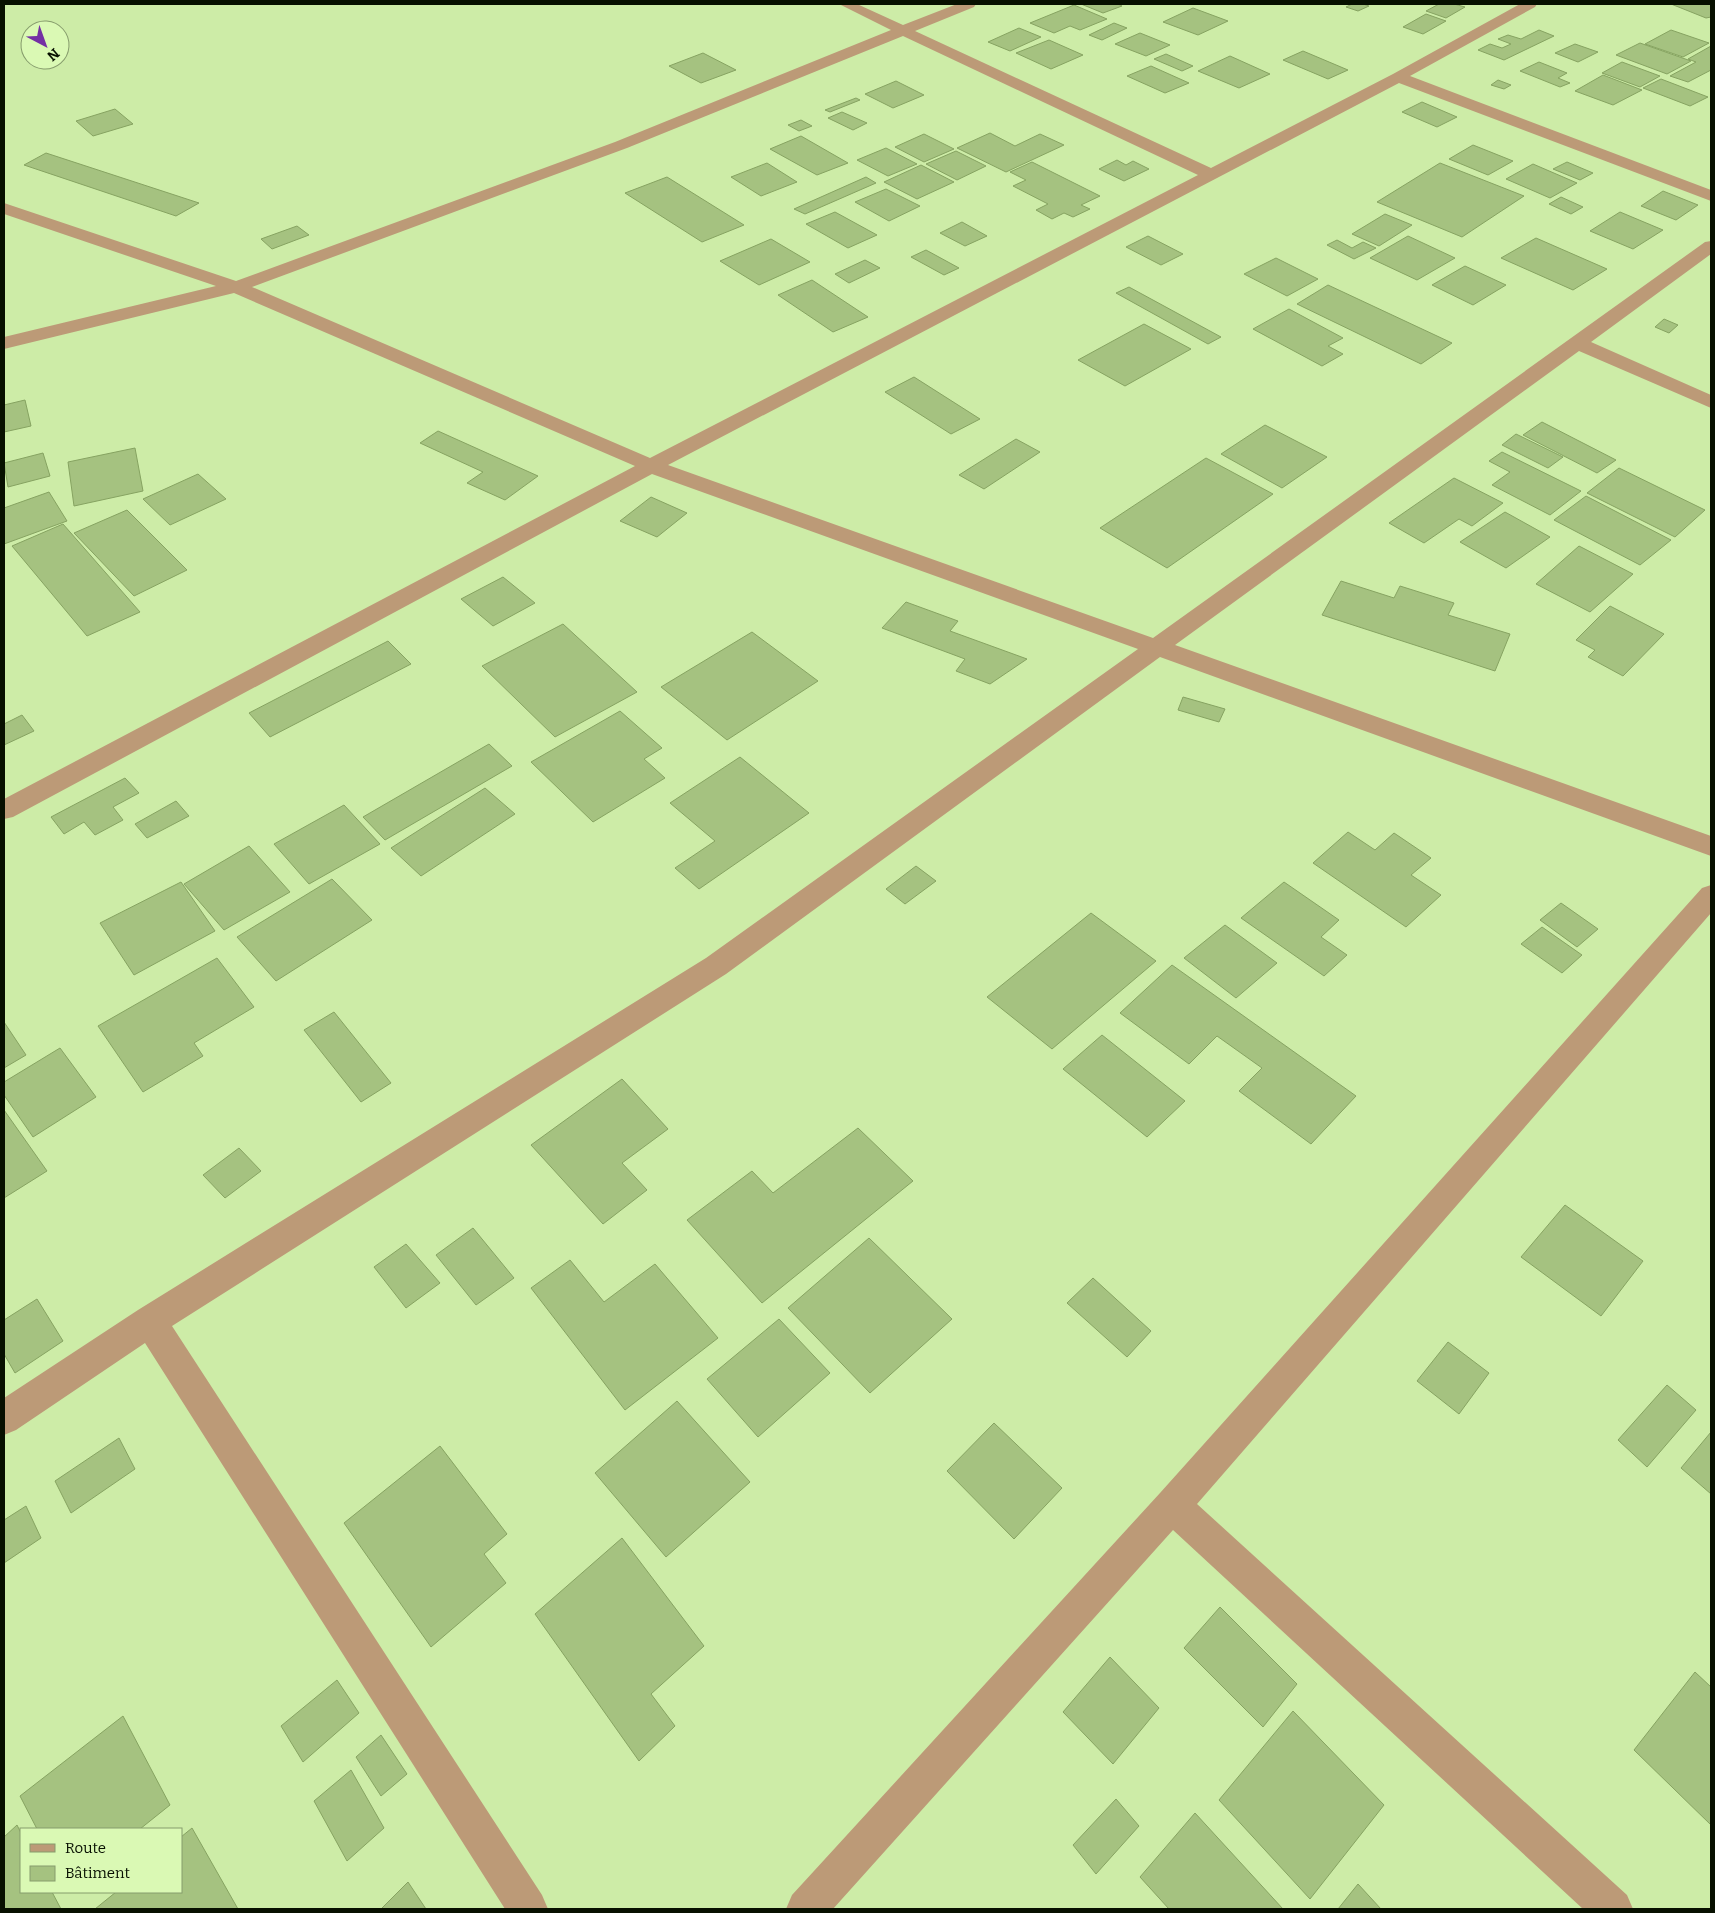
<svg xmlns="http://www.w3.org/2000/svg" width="1715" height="1913" font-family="Bitter,serif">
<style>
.building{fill:#a5c280;stroke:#86a361}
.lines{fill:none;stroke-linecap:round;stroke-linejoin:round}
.minor{fill:#bc9a77;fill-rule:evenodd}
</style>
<rect width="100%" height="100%" fill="#cdeca7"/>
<path class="building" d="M1081,4H1118L1122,6L1103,13Z
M1352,4H1363L1369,6L1358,11L1346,7Z
M1439,4H1454L1465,7L1446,18L1426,11Z
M1671,4H1711V17L1706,18Z
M1074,5L1107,19L1080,30L1070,26L1054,33L1030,23Z
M1193,8L1228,21L1198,35L1163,22Z
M1426,14L1446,21L1423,34L1403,27Z
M1114,23L1127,28L1102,40L1089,35Z
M1019,28L1041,37L1010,51L988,42Z
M1539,30L1554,36L1504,60L1478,50L1490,44L1502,48L1511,44L1498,39L1508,35L1521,39Z
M1671,30L1709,43L1683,57L1645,44Z
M1140,33L1170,45L1146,56L1115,44Z
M1049,40L1083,55L1051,69L1016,53Z
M1640,43L1691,61L1667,74L1616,55Z
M1575,44L1598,52L1578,62L1555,53Z
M1711,46V70L1688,82L1670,76L1696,62L1688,59Z
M1303,51L1348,70L1328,79L1283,60Z
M703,53L736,70L701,83L669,66Z
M1166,54L1193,66L1182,71L1154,59Z
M1230,56L1270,74L1239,88L1198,71Z
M1539,62L1567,73L1558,78L1570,83L1560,87L1520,71Z
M1622,62L1660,76L1640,87L1602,73Z
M1151,66L1189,83L1165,93L1127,76Z
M1603,75L1642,90L1613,105L1575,91Z
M1661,79L1708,97L1690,106L1643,88Z
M1498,80L1511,85L1504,89L1491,85Z
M896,81L924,95L893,108L865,94Z
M856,98L860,100L830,112L825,110Z
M1422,102L1457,117L1437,127L1402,112Z
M115,109L133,124L93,136L76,121Z
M842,112L867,123L853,130L828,118Z
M801,120L812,126L799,131L788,125Z
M990,133L1015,146L1040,134L1064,145L1006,172L957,148Z
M924,134L954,149L924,162L895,147Z
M801,136L848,163L817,175L770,149Z
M1473,145L1513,161L1488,175L1449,159Z
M886,148L917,164L888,176L857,160Z
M956,151L986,166L957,180L926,164Z
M46,153L199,203L176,216L24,165Z
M1117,160L1126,165L1133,161L1149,169L1124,181L1099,169Z
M1032,162L1100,196L1081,205L1090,209L1073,217L1064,213L1052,219L1036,210L1048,204L1013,186L1026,180L1010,172Z
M1567,162L1593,173L1580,180L1553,169Z
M767,163L797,182L761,196L731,177Z
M1440,163L1524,196L1462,237L1377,202Z
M1533,164L1577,183L1550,198L1506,179Z
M921,165L954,182L917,199L884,182Z
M667,177L744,225L702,242L625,193Z
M866,177L876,183L805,214L794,209Z
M886,189L920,206L889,221L855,202Z
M1663,191L1698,205L1676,220L1641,206Z
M1561,197L1583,207L1571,214L1549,204Z
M835,212L877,235L848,248L806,224Z
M1620,212L1663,230L1633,249L1590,231Z
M1385,214L1412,225L1379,246L1352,234Z
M962,222L987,236L965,246L940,233Z
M297,226L309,235L272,249L261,239Z
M1148,236L1183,254L1161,265L1126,247Z
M1408,236L1455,258L1417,280L1370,258Z
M1536,238L1607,269L1573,290L1501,258Z
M771,239L810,262L759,285L720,261Z
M1337,240L1352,248L1363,242L1376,248L1354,259L1327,245Z
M926,250L959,268L944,275L911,257Z
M1276,258L1318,279L1287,296L1244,274Z
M865,260L880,268L849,283L835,274Z
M1465,266L1506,285L1473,305L1432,285Z
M812,280L868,317L833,332L778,295Z
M1328,285L1452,343L1421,364L1297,304Z
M1129,287L1221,337L1208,344L1116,293Z
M1289,309L1343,338L1328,346L1343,354L1322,366L1253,329Z
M1664,319L1678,325L1669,333L1655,327Z
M1144,324L1191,349L1125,386L1078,360Z
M914,377L980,419L951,434L885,392Z
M25,400L31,426L4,432V405Z
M1542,422L1616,460L1597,473L1523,435Z
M1265,425L1327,457L1282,488L1221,454Z
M438,431L538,476L505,500L467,483L483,472L420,443Z
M1516,434L1563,457L1548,468L1502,445Z
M1016,439L1040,452L984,489L959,475Z
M135,448L143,491L74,506L68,462Z
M1502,452L1581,491L1550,515L1492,485L1510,472L1489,461Z
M43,453L50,476L8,487L4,463Z
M1206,458L1273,494L1167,568L1100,528Z
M1619,468L1705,510L1675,537L1587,493Z
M198,474L226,499L170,525L143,499Z
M1454,478L1503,503L1472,526L1459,519L1424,543L1389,523Z
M49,492L67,521L4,544V508Z
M1586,496L1671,540L1640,565L1554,520Z
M651,497L687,513L657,537L620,521Z
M127,510L187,570L134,596L74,533Z
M1505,512L1550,537L1506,568L1460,542Z
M63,524L140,612L87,636L12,546Z
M1579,546L1633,574L1590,612L1536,584Z
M503,577L535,603L493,626L461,599Z
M1341,581L1394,598L1400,586L1454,603L1448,615L1510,634L1495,671L1322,615Z
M906,602L958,621L950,631L1027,659L990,684L956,671L965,659L882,628Z
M1610,606L1664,634L1623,676L1588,657L1595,650L1576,640Z
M563,624L637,692L555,737L482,666Z
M752,632L818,681L727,740L661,687Z
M388,641L411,664L270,737L249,713Z
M1183,697L1225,709L1219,722L1178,710Z
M620,711L662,748L644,759L665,778L593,822L531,762Z
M22,715L34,731L4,745V724Z
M489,744L512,766L385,840L363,817Z
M740,757L809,813L699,889L675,868L715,841L670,803Z
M125,778L139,793L113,807L123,820L95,835L84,822L64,834L51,817Z
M485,788L515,814L421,876L391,848Z
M176,801L189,816L147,838L135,824Z
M344,805L380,844L309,884L274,844Z
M1348,832L1375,850L1394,833L1431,858L1411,875L1441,895L1406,927L1313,863Z
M249,846L290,892L224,930L184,884Z
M916,866L936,881L905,904L886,889Z
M332,879L372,920L276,981L237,937Z
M181,882L215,931L134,975L100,923Z
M1284,882L1339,920L1321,937L1347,955L1324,976L1241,918Z
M1561,903L1598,929L1577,947L1540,920Z
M1091,913L1156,961L1052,1049L987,997Z
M1225,925L1277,963L1236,998L1184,958Z
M1542,927L1582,955L1562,973L1521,944Z
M217,958L254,1007L194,1043L203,1056L143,1092L98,1026Z
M1172,965L1356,1096L1311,1144L1239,1091L1262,1068L1217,1036L1189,1064L1120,1013Z
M334,1012L391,1083L361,1102L304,1030Z
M4,1022L26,1055L4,1068Z
M1102,1035L1185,1101L1147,1137L1063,1069Z
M60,1048L96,1097L33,1137L4,1095V1082Z
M622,1079L668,1129L622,1163L647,1190L603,1224L531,1145Z
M4,1110L47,1171L4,1198Z
M858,1128L913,1181L762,1303L687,1220L752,1171L773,1193Z
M239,1148L261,1171L225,1198L203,1175Z
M1565,1205L1643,1261L1601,1316L1521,1257Z
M473,1228L514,1278L476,1305L436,1255Z
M869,1238L952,1319L870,1393L788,1308Z
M406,1244L440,1283L406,1308L374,1267Z
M570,1260L604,1302L655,1264L718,1338L625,1410L531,1288Z
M1093,1278L1151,1331L1127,1357L1067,1303Z
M37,1299L63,1341L15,1373L4,1354V1320Z
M779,1319L830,1373L758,1437L707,1379Z
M1448,1342L1489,1373L1459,1414L1417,1381Z
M1667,1385L1696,1410L1647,1467L1618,1440Z
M677,1401L750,1482L666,1557L595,1473Z
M994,1423L1062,1488L1014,1539L947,1471Z
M1711,1432V1494L1681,1468Z
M119,1438L135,1469L71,1513L55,1481Z
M440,1446L507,1534L484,1554L506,1583L431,1647L344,1523Z
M26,1506L41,1538L4,1563V1520Z
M622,1538L704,1646L651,1694L675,1726L639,1761L535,1614Z
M1220,1607L1297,1684L1263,1727L1184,1648Z
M1110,1657L1159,1708L1113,1764L1063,1712Z
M1695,1672L1711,1687V1825L1634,1750Z
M337,1680L359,1713L303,1762L281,1726Z
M1293,1711L1384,1805L1310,1899L1219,1800Z
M123,1716L170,1805L140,1829H37L20,1796Z
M381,1735L407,1774L381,1796L356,1757Z
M351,1770L384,1828L347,1861L314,1801Z
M1116,1799L1139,1826L1096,1874L1073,1845Z
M1195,1813L1283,1909H1169L1140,1877Z
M17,1825L21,1833V1892H52L61,1909H4V1837Z
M192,1828L238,1909H95L116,1892H181V1837Z
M408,1882L426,1909H381Z
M1358,1884L1381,1909H1338Z"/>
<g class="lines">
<path class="minor" d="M839,4H857L903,25L957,4H976L974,7L915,31L1211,168L1393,74L1520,4H1537L1535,7L1410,76L1711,190V201L1399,83L668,465L1153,638L1705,242L1711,241V254L1591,342L1711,395V408L1579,351L1175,645L1711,836V856L1160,657L726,974L172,1326L542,1895L548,1909H505L145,1343L16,1430L4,1435V1398L138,1310L706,958L1138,649L652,474L13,817L4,819V799L635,466L234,293L4,349V337L216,286L4,214V203L236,281L615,142L891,30ZM903,36L1198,175L650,458L252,287L627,148Z
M1711,885V913L1197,1504L1627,1895L1633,1909H1583L1173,1530L833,1909H786L792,1895L1160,1493L1702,888Z"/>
</g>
<rect width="1715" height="1913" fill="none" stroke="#071000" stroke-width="10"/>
<rect x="20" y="1828" width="162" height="65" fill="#daf9b4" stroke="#869c6c"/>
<rect x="30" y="1844" width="25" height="8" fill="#bc9a77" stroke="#869c6c"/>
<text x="65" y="1853" font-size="15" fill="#071000">Route</text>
<rect x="30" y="1866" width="25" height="15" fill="#a5c280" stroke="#869c6c"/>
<text x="65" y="1878" font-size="15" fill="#071000">Bâtiment</text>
<g transform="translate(45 45) rotate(139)"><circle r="24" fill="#daf9b4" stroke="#869c6c"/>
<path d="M0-4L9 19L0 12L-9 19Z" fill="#7430a4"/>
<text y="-8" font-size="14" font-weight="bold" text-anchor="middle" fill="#071000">N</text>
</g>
</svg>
